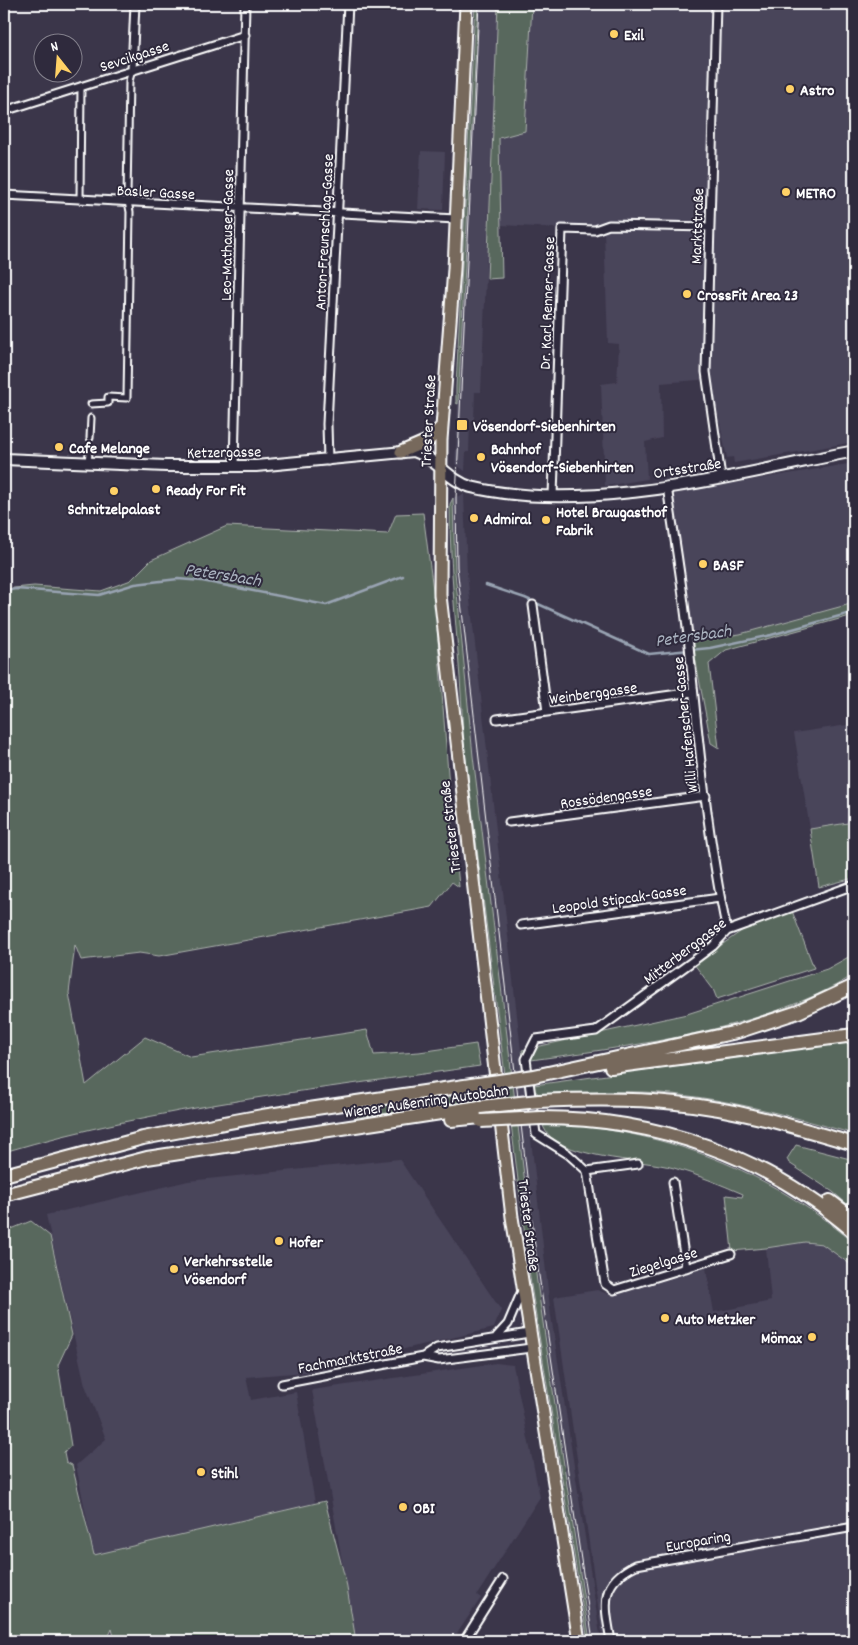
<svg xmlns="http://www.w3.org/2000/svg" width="858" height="1645" font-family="Dekko,sans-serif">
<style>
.built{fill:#49445a}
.green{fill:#59675d;stroke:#acb3ae}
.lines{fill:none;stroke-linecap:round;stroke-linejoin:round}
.stream{stroke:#99a4b3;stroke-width:2.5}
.pedestrian-tunnel{stroke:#4f4a5c;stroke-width:5;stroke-dasharray:5 2.5;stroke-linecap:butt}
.pedestrian-casing{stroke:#fff;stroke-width:9}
.minor-casing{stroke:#fff;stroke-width:11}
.secondary-casing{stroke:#fff;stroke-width:14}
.primary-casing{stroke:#fff;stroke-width:15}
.motorway-casing{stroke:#fff;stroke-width:16}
.pedestrian{stroke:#2f2a3d;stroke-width:5}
.minor{stroke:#2f2a3d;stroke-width:7}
.secondary{stroke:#2f2a3d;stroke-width:10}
.primary{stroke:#77695c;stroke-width:11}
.motorway{stroke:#77695c;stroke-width:12}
.tram{stroke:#fff;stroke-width:1}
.motorway-bridge-casing{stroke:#fff;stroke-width:16;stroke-linecap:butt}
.motorway-bridge{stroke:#77695c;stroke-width:12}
.poi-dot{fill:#ffd166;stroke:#2f2a3d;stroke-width:2}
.labels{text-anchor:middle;stroke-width:4;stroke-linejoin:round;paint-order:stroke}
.poi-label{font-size:16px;font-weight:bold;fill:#fff;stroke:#2f2a3d;text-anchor:start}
.street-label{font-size:16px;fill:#fff;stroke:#2f2a3d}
.water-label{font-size:18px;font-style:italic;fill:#aab3c0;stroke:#2f2a3d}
</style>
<rect width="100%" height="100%" fill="#3b364a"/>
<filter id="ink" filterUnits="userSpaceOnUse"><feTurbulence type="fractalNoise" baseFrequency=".02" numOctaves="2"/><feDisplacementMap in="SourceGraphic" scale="10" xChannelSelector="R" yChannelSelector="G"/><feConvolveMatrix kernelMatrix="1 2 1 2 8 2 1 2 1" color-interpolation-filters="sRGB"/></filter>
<g filter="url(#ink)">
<path class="built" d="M478,4H498L481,392H475L474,420L470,421L469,452H466L465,471L455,464Z
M532,4H854V442L734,463L733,457L727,458L711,379L661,383L662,438L645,442L647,479L605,486L601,384L617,382L619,344L608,343L604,231L501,225L499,138L525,131Z
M421,151L445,152L443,210L418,209Z
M854,463V603L740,634L692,641L673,493Z
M464,494L467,573L551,1316L601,1641H590L552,1384L537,1282L473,756L453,532V498Z
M854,724V822L810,829L794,733Z
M399,1159L501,1310L494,1328L306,1372L246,1377L251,1400L296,1392L315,1503L94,1555L76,1465L106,1439L85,1385L46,1215L188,1181Z
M805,1242L822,1244L854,1267V1641H603L554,1297L597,1290L613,1296L706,1268L714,1312L771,1301L766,1248Z
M496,1363L513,1365L540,1497L477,1595L481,1598L452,1641H356L312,1390Z"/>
<path class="green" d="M475,4H478L458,404L456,403V387Z
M498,4H532L525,131L499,138L502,278L487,279Z
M453,498L455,572L473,756L537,1282L590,1641H588L531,1285L463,736C461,658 449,582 450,504Z
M423,513L436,613L455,867L457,865L459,887L452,882L432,907L159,956L139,953L81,960L75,945L69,993L86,1085L145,1037L191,1057L367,1030L374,1055L419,1052L476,1044L480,1066C321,1089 159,1106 4,1152V589L34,586L101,591L131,580L151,560L227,526L388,534L396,514Z
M854,603V615L726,650L709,664L719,748L711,743L692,641L740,634Z
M854,822V878L819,887L810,829Z
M792,911L814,968L717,999L713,989L694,964L743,930Z
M854,954V975C760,1032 630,1046 524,1061L522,1050L687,1014L827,969Z
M854,1041V1134C791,1116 726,1098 660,1093C620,1090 579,1093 538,1096L537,1092H533L534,1085Z
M479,1093L480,1102L356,1117V1113L366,1112V1108Z
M559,1124C672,1133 764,1169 852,1241L854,1243V1267L822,1244L805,1242L766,1248L732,1251L726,1195L742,1197L743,1194C720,1184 698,1175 674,1168C642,1159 555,1159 543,1126Z
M796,1145L854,1160V1210L833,1192L789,1163L787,1159Z
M31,1221L50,1236L72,1335L58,1365L71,1446L64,1452L66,1462L72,1465L94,1555L325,1501L346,1582L356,1641H115L112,1629L107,1640L103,1641H4V1232Z"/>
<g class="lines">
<path class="stream" d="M486,585L525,598L649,654L710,648L771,635L854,612
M4,591L16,589L99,595L135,584L178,579L202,581L326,605L403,576"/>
<path class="pedestrian-tunnel" d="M91,418V404
M89,452L90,438"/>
<g class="pedestrian-casing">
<path id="pedestrian" d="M80,200L81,86
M91,404L108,403V397L127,398L130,212L127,196L129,81L132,70
M90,438L91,418
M88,463L89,452"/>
</g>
<g class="minor-casing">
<path id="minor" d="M716,4L706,372L721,477
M132,70L135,4
M4,111L245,35
M4,195L456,219
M328,461L327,424L348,4
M234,466L245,4
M667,486C675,543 685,599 690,656C699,747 708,841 727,931
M553,496L562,229L595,230L609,225L709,227
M533,605L547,712
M497,719L693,692
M509,822L706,796
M521,925L720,898
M638,1164L587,1171L568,1154L536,1134L526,1059L536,1039L596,1031L697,958L713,946L727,931L854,885
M587,1171L605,1284L614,1290L731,1254
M673,1182L686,1268
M497,1336L508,1324L522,1291
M423,1357L439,1360L531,1348
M282,1384L423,1357L437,1348L529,1333
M464,1641L503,1579
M611,1641C605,1606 598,1583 636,1565L854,1527"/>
</g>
<g class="secondary-casing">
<path id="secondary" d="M4,459L166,466H256L414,451C436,458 449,481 471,487C587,515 739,474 854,451"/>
</g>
<g class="primary-casing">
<path id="primary" d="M466,4L454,269L441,440L440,595L512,1217L579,1641
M401,452L429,440L442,426"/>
</g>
<g class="motorway-casing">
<path id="motorway" d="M611,1067L854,1035
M534,1076L737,1032L798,1012L854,986
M539,1101C585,1099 630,1098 676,1103C737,1109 796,1127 854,1144
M541,1118C657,1118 766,1156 854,1232
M451,1120L481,1117
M4,1175L143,1138L262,1116L478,1084
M4,1195L147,1158L480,1107
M830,1201L854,1219"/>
</g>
<use href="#pedestrian" class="pedestrian"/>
<use href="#minor" class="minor"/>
<use href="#secondary" class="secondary"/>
<use href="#primary" class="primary"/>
<use href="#motorway" class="motorway"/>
<path class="tram" d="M479,4L456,498L457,567L536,1255L593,1641"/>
<g class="motorway-bridge-casing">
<path id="motorway-bridge" d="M478,1084L534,1076
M480,1107L539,1101
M481,1121L541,1118"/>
</g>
<use href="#motorway-bridge" class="motorway-bridge"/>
</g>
</g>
<g class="poi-dot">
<circle cx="614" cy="34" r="5"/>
<circle cx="790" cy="89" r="5"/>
<circle cx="786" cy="192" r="5"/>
<circle cx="687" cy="294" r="5"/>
<rect x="456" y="419" width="12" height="12" rx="2.5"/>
<circle cx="59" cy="447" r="5"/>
<circle cx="481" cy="457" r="5"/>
<circle cx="156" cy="489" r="5"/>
<circle cx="114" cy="491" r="5"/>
<circle cx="474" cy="518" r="5"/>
<circle cx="546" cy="520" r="5"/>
<circle cx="703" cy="564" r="5"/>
<circle cx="279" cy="1241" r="5"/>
<circle cx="174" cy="1269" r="5"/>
<circle cx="665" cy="1318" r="5"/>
<circle cx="812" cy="1337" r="5"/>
<circle cx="201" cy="1472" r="5"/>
<circle cx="403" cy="1507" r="5"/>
</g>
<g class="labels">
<g class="poi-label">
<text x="624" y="40">Exil</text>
<text x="800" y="95">Astro</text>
<text x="796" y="198">METRO</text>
<text x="697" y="300">CrossFit Area 23</text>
<text x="473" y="431">Vösendorf-Siebenhirten</text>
<text x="69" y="453">Cafe Melange</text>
<text x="491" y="454">Bahnhof<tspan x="491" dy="18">Vösendorf-Siebenhirten</tspan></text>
<text x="166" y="495">Ready For Fit</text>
<text x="114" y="514" text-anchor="middle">Schnitzelpalast</text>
<text x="556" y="517">Hotel Braugasthof<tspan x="556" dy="18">Fabrik</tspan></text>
<text x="484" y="524">Admiral</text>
<text x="713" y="570">BASF</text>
<text x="289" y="1247">Hofer</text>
<text x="184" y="1266">Verkehrsstelle<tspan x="184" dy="18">Vösendorf</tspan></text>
<text x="675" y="1324">Auto Metzker</text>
<text x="802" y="1343" text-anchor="end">Mömax</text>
<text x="211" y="1478">Stihl</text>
<text x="413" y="1513">OBI</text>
</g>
<g class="street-label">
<text transform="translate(134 55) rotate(-18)" y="6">Sevcikgasse</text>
<text transform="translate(156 191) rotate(3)" y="6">Basler Gasse</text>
<text transform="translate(696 226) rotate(-88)" y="6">Marktstraße</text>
<text transform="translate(323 232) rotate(-87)" y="6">Anton-Freunschlag-Gasse</text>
<text transform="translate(226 235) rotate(-89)" y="6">Leo-Mathauser-Gasse</text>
<text transform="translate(546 303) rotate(-88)" y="6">Dr. Karl Renner-Gasse</text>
<text transform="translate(427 421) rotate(-87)" y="6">Triester Straße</text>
<text transform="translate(224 451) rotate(-1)" y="6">Ketzergasse</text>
<text transform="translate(687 467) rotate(-9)" y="6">Ortsstraße</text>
<text transform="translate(593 692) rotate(-8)" y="6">Weinberggasse</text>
<text transform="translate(684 725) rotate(-96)" y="6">Willi Hafenscher-Gasse</text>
<text transform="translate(606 796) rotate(-8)" y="6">Rossödengasse</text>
<text transform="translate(449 827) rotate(-97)" y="6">Triester Straße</text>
<text transform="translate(619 898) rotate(-8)" y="6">Leopold Stipcak-Gasse</text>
<text transform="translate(684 950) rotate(-37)" y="6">Mitterberggasse</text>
<text transform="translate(426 1100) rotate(-8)" y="6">Wiener Außenring Autobahn</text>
<text transform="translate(530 1225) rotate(83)" y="6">Triester Straße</text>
<text transform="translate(663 1261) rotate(-17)" y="6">Ziegelgasse</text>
<text transform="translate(350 1357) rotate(-11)" y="6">Fachmarktstraße</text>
<text transform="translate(698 1540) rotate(-10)" y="6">Europaring</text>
</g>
<g class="water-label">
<text transform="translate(223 574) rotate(9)" y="6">Petersbach</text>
<text transform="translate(693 635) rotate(-8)" y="6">Petersbach</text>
</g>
</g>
<rect width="858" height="1645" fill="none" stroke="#2f2a3d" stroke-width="20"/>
<rect x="10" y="10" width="838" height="1625" fill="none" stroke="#fff" stroke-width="2" filter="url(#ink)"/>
<g transform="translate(58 58) rotate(343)"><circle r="24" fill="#2f2a3d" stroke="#827f8b"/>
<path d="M0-4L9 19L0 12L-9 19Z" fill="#ffd166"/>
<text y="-8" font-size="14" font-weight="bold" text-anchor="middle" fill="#ffffff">N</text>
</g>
</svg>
